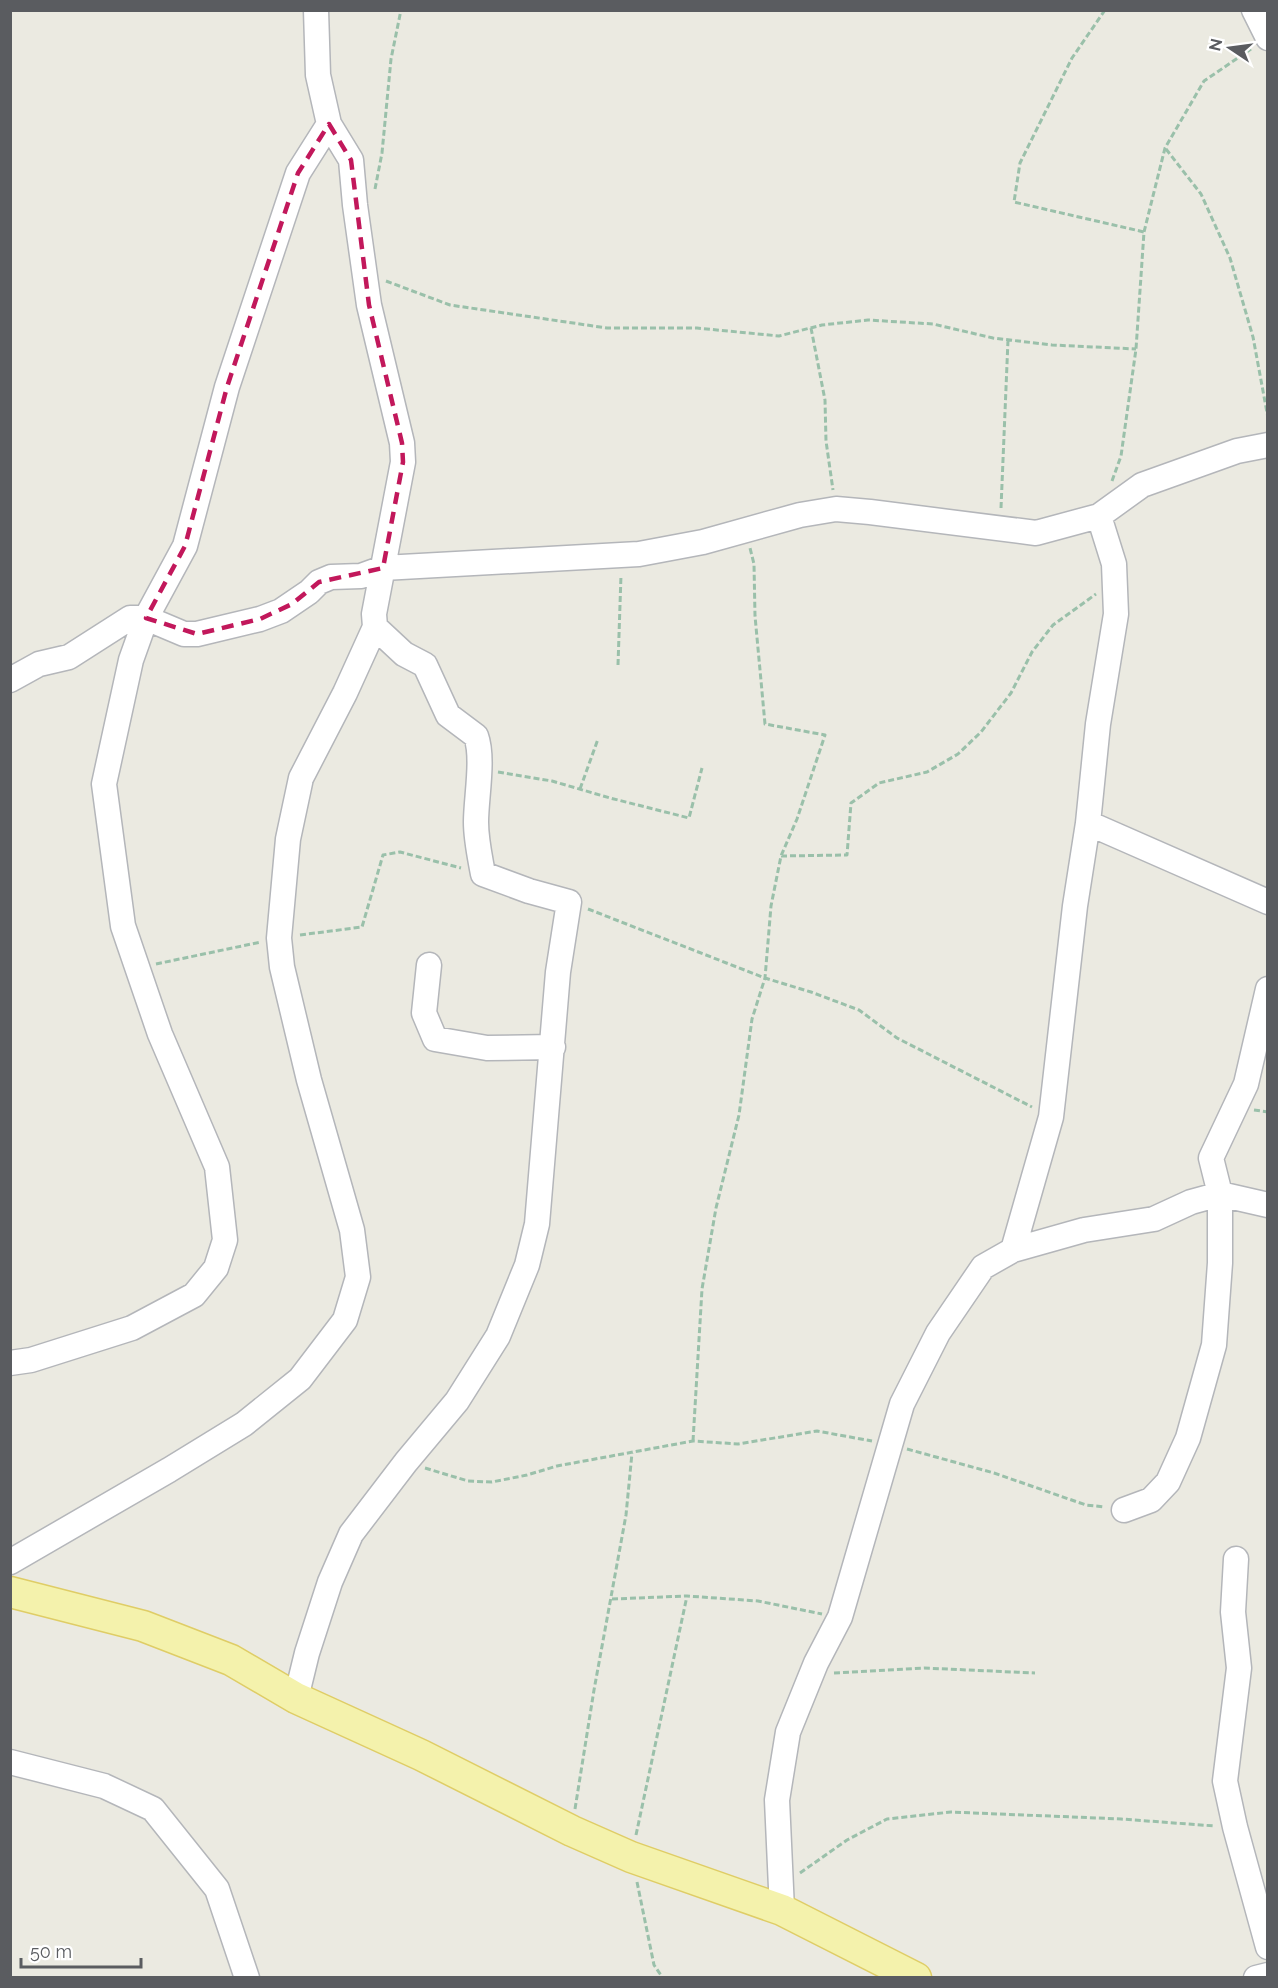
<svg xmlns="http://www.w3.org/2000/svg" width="1278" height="1988" font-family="Raleway,sans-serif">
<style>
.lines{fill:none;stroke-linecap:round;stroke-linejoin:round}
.minor-casing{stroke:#b4b6ba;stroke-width:27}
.major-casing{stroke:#dfcd66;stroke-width:33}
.path{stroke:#9ac0aa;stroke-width:3;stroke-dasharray:6 3;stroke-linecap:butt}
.minor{stroke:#fff;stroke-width:24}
.major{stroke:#f4f2ac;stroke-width:30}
.marked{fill:none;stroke:#c2185b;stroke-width:4.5;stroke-dasharray:12 8;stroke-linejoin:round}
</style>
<rect width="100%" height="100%" fill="#ebeae1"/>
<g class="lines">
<g class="minor-casing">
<path id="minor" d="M1254,10L1268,38
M10,680L39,664L69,657L130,618H146L184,634H197L260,619L281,611L309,592L319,582L331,577L361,576L383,568L639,554L703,542L800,515L836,509L870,512L1036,533L1099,516L1142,485L1237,451L1268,445
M1088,823L1268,902
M429,965L424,1013L435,1039L487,1048L553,1047
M1013,1250L1084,1230L1154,1219L1191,1202L1220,1194L1268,1205
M10,1363L31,1360L132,1328L194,1295L216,1268L225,1240L217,1167L160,1034L123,926L104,784L131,660L146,618L185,546L227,387L298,173L329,124
M1124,1510L1151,1500L1168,1482L1188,1438L1214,1345L1220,1263V1194L1211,1158L1246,1084L1268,989
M1236,1559L1233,1612L1239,1668L1225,1781L1235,1827L1268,1947
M10,1562L169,1470L244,1424L300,1379L345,1320L358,1277L352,1230L309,1080L282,967L279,938L288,839L301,778L345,693L375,627
M296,1698L307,1653L330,1582L351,1534L406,1462L457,1401L498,1336L527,1265L537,1224L558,972L569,902L529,891L483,874C480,857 476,840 476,822C476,798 484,758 476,736L448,715L425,665L404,654L375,627L374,614L403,462L402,443L369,305L355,205L351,160L329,124L318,75L316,10
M10,1762L104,1786L153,1809L217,1889L247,1978
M782,1910L777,1800L788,1732L816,1663L840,1617L902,1404L938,1333L983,1267L1013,1250L1051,1117L1075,906L1088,823L1098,724L1116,614L1114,564L1099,516
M1256,1978L1268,1975"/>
</g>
<g class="major-casing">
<path id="major" d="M10,1592L143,1626L231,1660L296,1698L421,1755L572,1831L631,1857L782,1910L916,1978"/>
</g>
<path class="path" d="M1105,10L1072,58L1020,163L1014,202L1144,232
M1166,149L1201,194L1230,258L1253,337L1268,418
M375,189L382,153L391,59L401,10
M386,281L450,305L607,328H697L779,336L822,325L868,320L933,324L993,338L1052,345L1136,349
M811,328L825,400L826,441L833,490
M1112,481L1121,456L1136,349L1144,232L1165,148L1204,81L1251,49
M1001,508L1008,340
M618,665L621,575
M498,772L552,781L610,798L689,818L702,768
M580,789L598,739
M781,856L847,855L851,803L879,783L927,772L958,754L981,732L1011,693L1032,652L1053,625L1096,594
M588,909L765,978L811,992L859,1010L897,1038L1032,1107
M300,935L362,927L383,855L400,852L461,868
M156,964L261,942
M1254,1110L1268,1112
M693,1441L702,1289L716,1208L739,1115L752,1019L765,978L771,906L781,856L797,819L825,735L765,724L755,616L754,564L750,548
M907,1449L994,1473L1086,1505L1105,1507
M425,1468L468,1481L492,1482L527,1475L557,1466L693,1441L738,1444L817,1431L872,1441
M612,1599L687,1596L758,1601L822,1614
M834,1673L924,1668L1035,1673
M575,1809L594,1690L626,1515L632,1453
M636,1835L687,1596
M800,1873L847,1840L887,1819L951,1812L1121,1819L1215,1826
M637,1882L654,1965L663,1978"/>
<use href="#minor" class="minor"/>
<use href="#major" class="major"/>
</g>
<path class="marked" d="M329,124L351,160L369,305L402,443L403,462L383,568L319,582L292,604L260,619L197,634L146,618L185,546L227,387L298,173Z"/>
<rect width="1278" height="1988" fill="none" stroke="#5a5c60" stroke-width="24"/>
<g transform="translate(1230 48) rotate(283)" stroke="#ffffff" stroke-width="4.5" paint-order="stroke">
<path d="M0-4.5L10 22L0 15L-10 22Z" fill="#5a5c60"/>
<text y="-9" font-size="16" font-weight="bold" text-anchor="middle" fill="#5a5c60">N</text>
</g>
<path d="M21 1958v9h120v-9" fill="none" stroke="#5a5c60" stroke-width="3"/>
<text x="30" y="1958" font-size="18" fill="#5a5c60" stroke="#ffffff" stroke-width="4.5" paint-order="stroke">50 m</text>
</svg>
